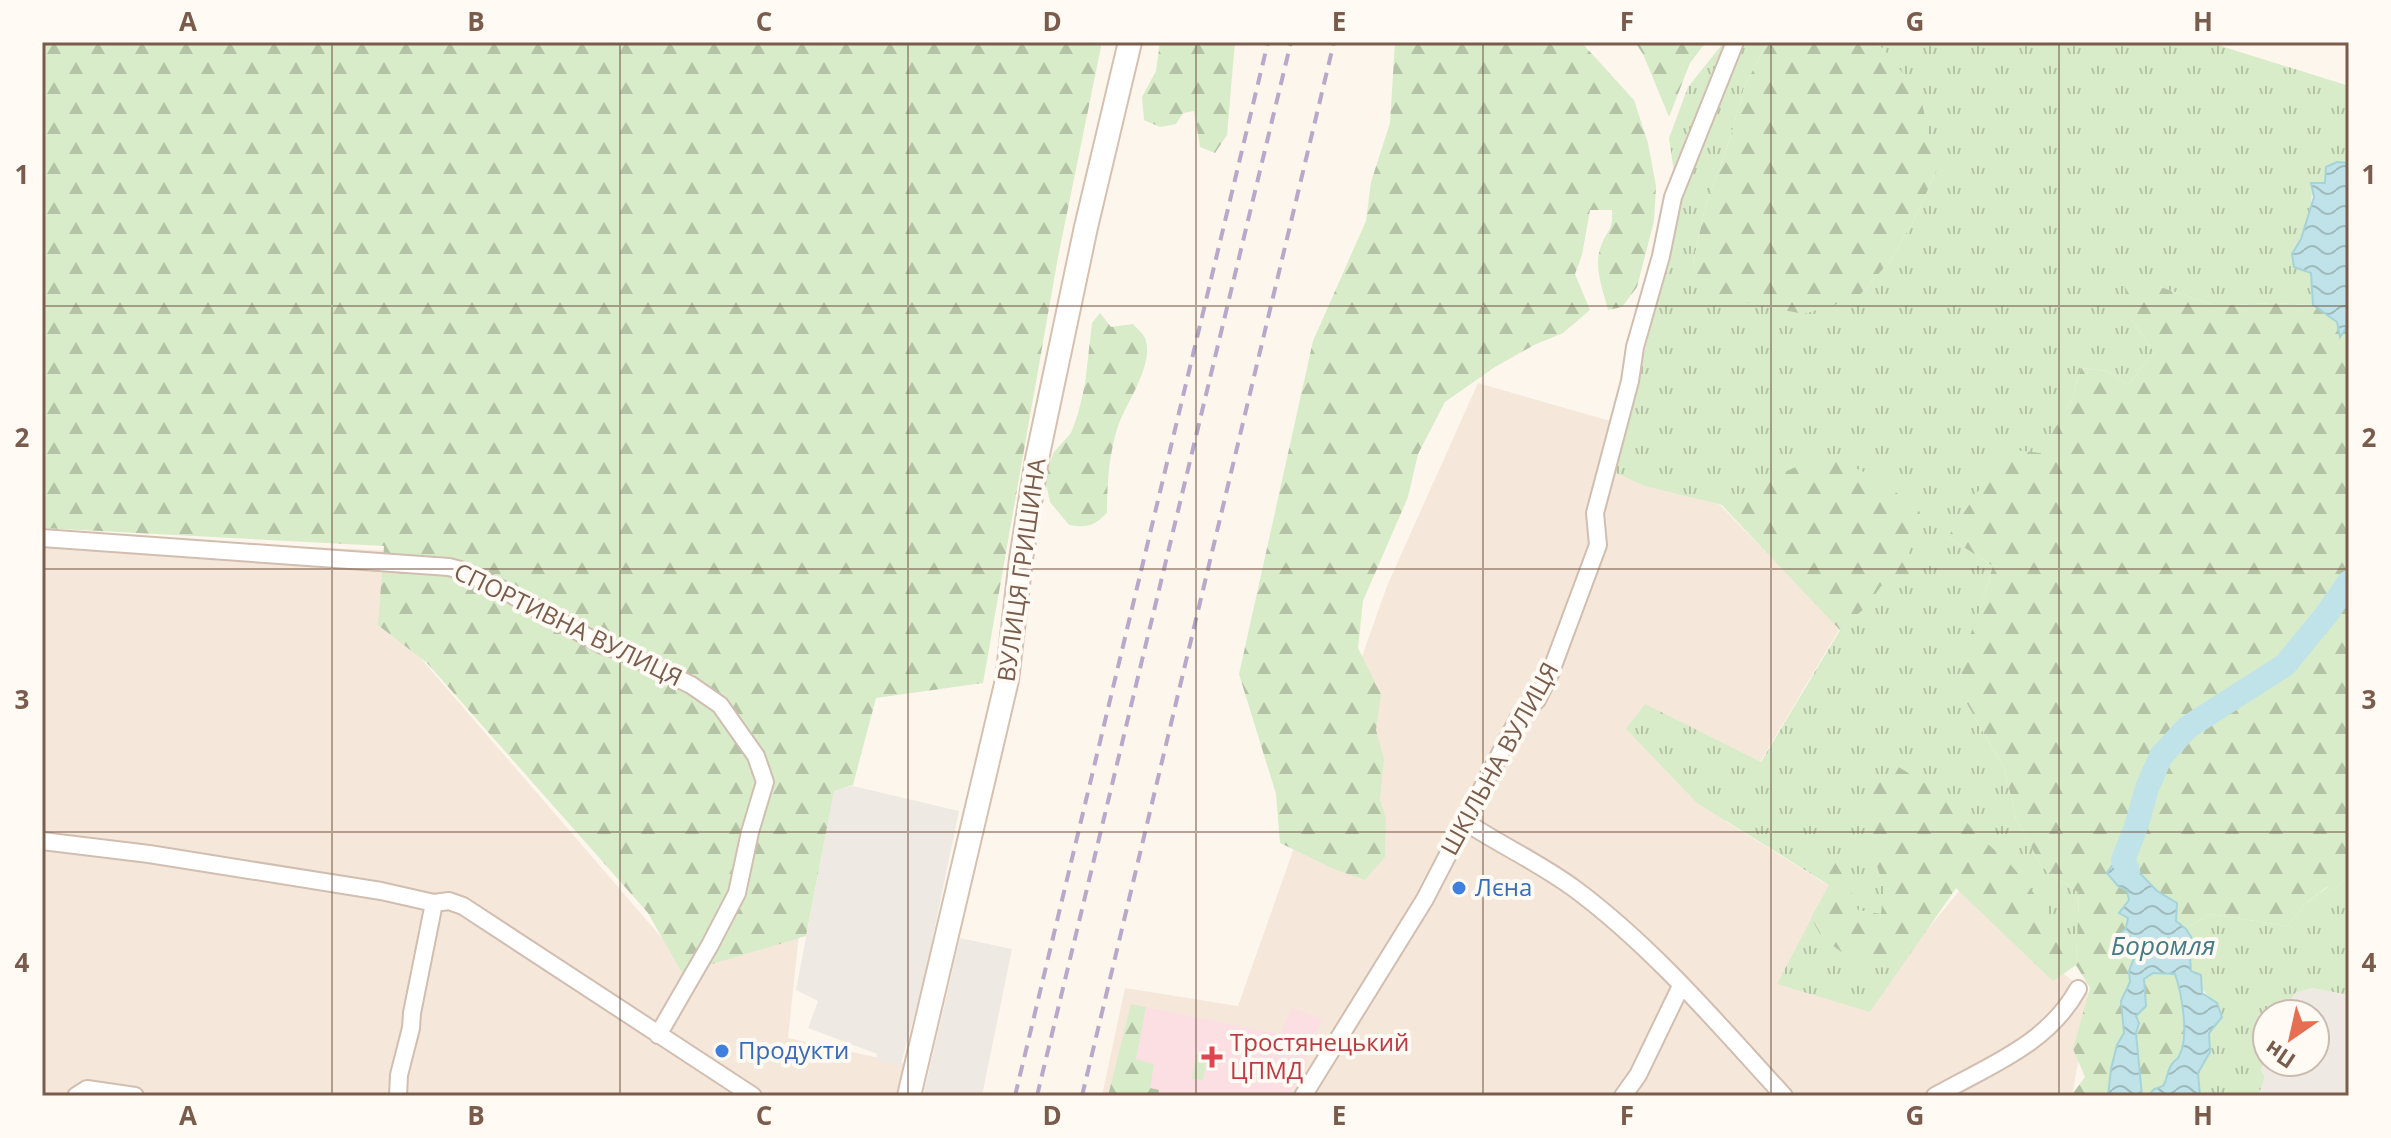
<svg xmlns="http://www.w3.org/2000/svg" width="2391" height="1138" font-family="'Open Sans',sans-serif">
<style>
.residential{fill:#f5e8da}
.industrial{fill:#efe9e4}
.medical{fill:#fbdfe3}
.grass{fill:url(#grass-tufts)}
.forest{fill:url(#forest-firs)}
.water{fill:url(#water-waves);stroke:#a5d3da;stroke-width:2}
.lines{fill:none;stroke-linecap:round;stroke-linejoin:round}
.river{stroke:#bfe3e8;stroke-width:24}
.street-casing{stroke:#d1beb0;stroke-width:20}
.secondary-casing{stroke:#d6c0b0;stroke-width:26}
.street{stroke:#fff;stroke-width:16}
.secondary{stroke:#fff;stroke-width:22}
.rail{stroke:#b9a8c9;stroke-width:4;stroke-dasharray:12 8;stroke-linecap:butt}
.grid{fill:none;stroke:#7a5c4d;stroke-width:2;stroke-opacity:0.55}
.shop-dot{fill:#3f7fe0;stroke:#fffaf3;stroke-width:3}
.health-dot{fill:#e0444e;stroke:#fffaf3;stroke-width:3}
.labels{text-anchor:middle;stroke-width:8;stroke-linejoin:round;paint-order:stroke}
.street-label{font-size:24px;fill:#7a5c4d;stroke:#fffaf3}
.shop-label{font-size:24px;fill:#366cbe;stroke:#fffaf3;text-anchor:start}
.health-label{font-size:24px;fill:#be3a42;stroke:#fffaf3;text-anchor:start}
.water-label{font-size:26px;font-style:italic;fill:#437c86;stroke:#fffaf3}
.neatline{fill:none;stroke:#7a5c4d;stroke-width:3}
.grid-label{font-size:26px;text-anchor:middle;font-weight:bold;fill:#7a5c4d}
</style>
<defs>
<pattern id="grass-tufts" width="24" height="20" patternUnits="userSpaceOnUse" patternTransform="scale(2)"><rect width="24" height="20" fill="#d8ecc9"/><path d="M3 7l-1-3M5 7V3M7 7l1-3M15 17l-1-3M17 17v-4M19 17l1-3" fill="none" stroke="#b4c2a5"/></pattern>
<pattern id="forest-firs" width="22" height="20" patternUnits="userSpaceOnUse" patternTransform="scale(2)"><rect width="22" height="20" fill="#d8ecc9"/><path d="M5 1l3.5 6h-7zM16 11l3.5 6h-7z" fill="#b4c2a5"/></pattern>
<pattern id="water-waves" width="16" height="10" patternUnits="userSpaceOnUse" patternTransform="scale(2)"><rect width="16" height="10" fill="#bfe3e8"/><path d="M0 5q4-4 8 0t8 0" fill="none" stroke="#a0bbbe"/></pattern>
</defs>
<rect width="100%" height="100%" fill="#fdf6ec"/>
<path class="residential" d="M1478,383L1610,421L1626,433L1620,473L1720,505L1840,628L1725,821L1918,941L1960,890L2090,995L2072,1096H1102L1125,988L1238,1006L1387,586Z
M42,534L395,551L393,626L687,967L799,934L788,1038L916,1066L909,1096H42Z"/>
<path class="industrial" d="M853,786L959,811L922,989L900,1067L876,1059L877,1054L808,1028L818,1001L796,990L834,790Z
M960,938L1012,949L982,1096H923Z
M2312,988L2349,995V1096H2258L2265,1077L2261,1070L2267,1054V1062H2315V1014H2283L2295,993Z"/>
<path class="medical" d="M1131,1004L1280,1034L1292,1008L1322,1019L1298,1080L1288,1096H1108Z"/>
<path class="grass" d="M1724,42H1767L1744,88L1730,139L1706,204L1693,263L1703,294L1857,298L1891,260L1919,210L1937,168L1883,48L1866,42H2208L2349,86V163L2337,162L2325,183H2311C2315,207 2304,233 2292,254L2311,272L2313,305L2270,303L2217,306L2160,287L2130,317L2154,352L2128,385L2108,371L2081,368L2071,402L2040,454L1948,537L1993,566L1980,609L1966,702L2005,770L2016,819L2042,867L2079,893L2076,964L2053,981L1956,888L1870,1012L1777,984L1829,885L1697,803L1626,729L1645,704L1761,762L1840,630L1722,505L1645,486L1614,472L1664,274L1678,200L1669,138L1688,87Z
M2349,877V995L2312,988L2295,993L2283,1014H2267V1054L2261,1070L2265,1077L2258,1096H2200L2198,1073L2210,1052L2209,1033L2217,1003C2188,982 2191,962 2186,929L2210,914L2287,926L2305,904L2328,887L2332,890Z
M1196,1054L1207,1055L1203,1080L1192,1079Z"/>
<path class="forest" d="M42,42H1102L1058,257L983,683L876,698L853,785L834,791L806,936L682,973L648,913L427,663L378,625L384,546L42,528Z
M1160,42H1235L1227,135L1215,153L1200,147L1194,111L1183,113L1176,124L1160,127L1144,120L1142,97L1156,71Z
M1395,42H1581L1634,100L1648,143L1656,186L1654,221L1637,287L1622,307L1608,310C1603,290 1593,266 1601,246C1608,228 1613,232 1612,210H1590L1582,255L1575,274L1590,310L1563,333L1534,345L1495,367L1445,402L1418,454L1408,497L1363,601L1358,648L1381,694L1376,730L1384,759L1380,799L1386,819L1385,857L1365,880L1334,869L1280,843L1276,794L1239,674L1313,341L1366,221L1371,182L1390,123Z
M1635,42H1706L1690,63L1669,117L1643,54Z
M1767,42H1866L1883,48L1920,95L1937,168L1919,210L1891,260L1857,298L1804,314L1702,294L1693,263L1706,204L1730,139L1744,88Z
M2124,283L2160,287L2217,306L2270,303L2313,305L2337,322L2340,336L2349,324V877L2332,890L2327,887L2305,904L2287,926L2210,914L2186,929L2176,921L2177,903L2157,891L2132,865L2129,842L2107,873L2118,886L2127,891L2129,900L2123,906L2128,918L2121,942L2134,958L2129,971L2130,982L2121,1001L2124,1033L2117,1045L2111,1069L2108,1096H2071L2085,1077L2073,1049L2090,988L2076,965L2053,981L1956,888L1905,961L1884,968L1849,957L1823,939L1811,918L1829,885L1806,870L1807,856L1833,859L1849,886L1858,910L1881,914L1884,887L1866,834L1872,790L1897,766L1939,792L1979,836L2011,865L2048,911L2076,962L2079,893L2042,867L2016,819L2005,770L1966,702L1960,662L1980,609L1993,566L1948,537L2006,449L2040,453L2071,402L2081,368L2108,371L2128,385L2154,352L2130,317Z
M1100,313L1111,327L1133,324C1136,328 1143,333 1145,338C1155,364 1126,403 1118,426C1109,454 1107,483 1107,513C1093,526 1089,528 1069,525L1050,502L1044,476L1054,452L1071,433L1078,414L1085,384L1092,323Z
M1818,457C1863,466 1886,483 1920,512L1906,558L1916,568L1904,583L1881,586L1867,606L1840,630L1722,505L1778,475Z
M2152,973H2174C2182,993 2189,1034 2180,1054C2176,1063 2178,1056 2172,1064C2167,1070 2168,1079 2163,1087L2154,1089L2148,1096H2142L2136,1033L2139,1023L2136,1016L2146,1006L2144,978Z
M1131,1004L1146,1007L1136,1059L1154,1064L1150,1088L1159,1090L1158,1096H1108Z"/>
<path class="water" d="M2337,162L2349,163V324L2340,337L2337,322L2313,305L2311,273L2294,267L2292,254L2301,239L2314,197L2311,183H2325L2326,167Z
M2130,840L2132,865L2157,891L2177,903L2176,921L2186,929L2200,951L2190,957L2191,971L2201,975L2202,993L2217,1003L2222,1017L2209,1033L2210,1052L2198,1073L2200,1096H2148L2154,1089L2163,1086C2168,1079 2167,1070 2172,1064C2178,1056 2176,1063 2180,1054C2189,1035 2182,994 2175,974L2153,973L2144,979L2146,1006L2136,1016L2139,1023L2136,1033L2142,1096H2108L2111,1069L2117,1045L2124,1033L2121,1001L2130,982L2129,971L2134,958L2121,942L2119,935L2126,928L2128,918L2119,913L2129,900L2127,891L2118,886L2107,873Z"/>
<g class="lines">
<path class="river" d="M2128,870L2123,860L2136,827L2147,788L2161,756L2188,727L2285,665L2326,615L2349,582"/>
<g class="street-casing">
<path id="street" d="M42,538L449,567L464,571L503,590L602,645L618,650L691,685L720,705L756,756L765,782L750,832L737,893L710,945L658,1035
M1464,821C1500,845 1540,863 1575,889C1653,947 1718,1024 1784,1096
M42,841L149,854L381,891L434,903L449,901L463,906L753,1096
M76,1096L87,1089L135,1096
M398,1096L399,1075L411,1028L412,1013L434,903
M1303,1096L1425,899L1518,719L1537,700L1550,674L1598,545L1595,513L1630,381L1635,347L1661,256L1673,197L1735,42
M1623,1096L1638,1075L1681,986
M1935,1096C1988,1066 2047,1045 2078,989"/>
</g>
<g class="secondary-casing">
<path id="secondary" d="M909,1096L1007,680L1021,559L1037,459L1086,227L1130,42"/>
</g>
<use href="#street" class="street"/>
<use href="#secondary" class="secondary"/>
<path class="rail" d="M1015,1096L1268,42
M1037,1096L1291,42
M1082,1096L1334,42"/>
</g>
<path class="grid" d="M332,42V1096M620,42V1096M908,42V1096M1196,42V1096M1483,42V1096M1771,42V1096M2059,42V1096M42,306H2349M42,569H2349M42,832H2349"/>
<g class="shop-dot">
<circle cx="1459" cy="888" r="8"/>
<circle cx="722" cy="1051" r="8"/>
</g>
<path class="health-dot" d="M1208 1045h8v8h8v8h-8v8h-8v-8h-8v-8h8z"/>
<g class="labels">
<g class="street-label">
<text transform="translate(1022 570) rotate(-82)" y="8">ВУЛИЦЯ ГРИШИНА</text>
<text transform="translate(568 625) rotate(26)" y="8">СПОРТИВНА ВУЛИЦЯ</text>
<text transform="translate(1500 759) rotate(-61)" y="8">ШКІЛЬНА ВУЛИЦЯ</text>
</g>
<g class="shop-label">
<text x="1475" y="896">Лєна</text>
<text x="738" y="1059">Продукти</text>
</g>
<g class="health-label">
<text x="1230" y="1051">Тростянецький<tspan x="1230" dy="28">ЦПМД</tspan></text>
</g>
<g class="water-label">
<text x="2163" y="955">Боромля</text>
</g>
</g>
<rect width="2391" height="1138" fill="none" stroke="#fffaf3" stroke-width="88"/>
<g transform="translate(2291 1038) rotate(214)"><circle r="38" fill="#fffaf3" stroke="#cabbb1" stroke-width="2"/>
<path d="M0-6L14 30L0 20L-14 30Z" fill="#e76f51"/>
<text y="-12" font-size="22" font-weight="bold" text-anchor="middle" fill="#7a5c4d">Пн</text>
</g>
<rect x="44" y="44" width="2303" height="1050" class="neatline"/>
<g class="grid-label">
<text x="188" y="31">A</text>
<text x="476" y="31">B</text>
<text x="764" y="31">C</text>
<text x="1052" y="31">D</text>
<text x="1339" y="31">E</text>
<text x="1627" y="31">F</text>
<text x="1915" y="31">G</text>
<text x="2203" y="31">H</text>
<text x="22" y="184">1</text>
<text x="2369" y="184">1</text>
<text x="22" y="447">2</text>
<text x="2369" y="447">2</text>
<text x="22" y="709">3</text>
<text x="2369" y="709">3</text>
<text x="22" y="972">4</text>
<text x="2369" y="972">4</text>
<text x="188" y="1125">A</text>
<text x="476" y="1125">B</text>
<text x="764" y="1125">C</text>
<text x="1052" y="1125">D</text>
<text x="1339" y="1125">E</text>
<text x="1627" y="1125">F</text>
<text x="1915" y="1125">G</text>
<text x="2203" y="1125">H</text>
</g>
</svg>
